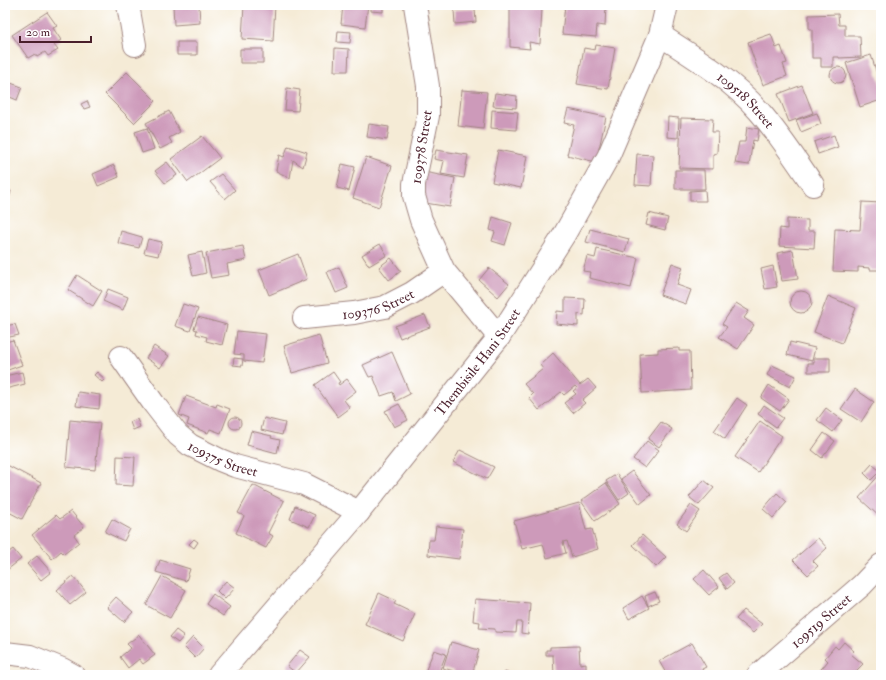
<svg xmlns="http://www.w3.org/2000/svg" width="886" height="680" font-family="'IM FELL Double Pica',serif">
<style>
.building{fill:#cd9aba}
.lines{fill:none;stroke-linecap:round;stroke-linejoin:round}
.minor-casing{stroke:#a08580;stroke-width:24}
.minor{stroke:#fff;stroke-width:22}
.labels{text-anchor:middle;stroke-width:3.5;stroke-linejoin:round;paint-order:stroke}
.street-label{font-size:14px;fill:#4a1f2b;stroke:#fff}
</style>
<rect width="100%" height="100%" fill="#fff"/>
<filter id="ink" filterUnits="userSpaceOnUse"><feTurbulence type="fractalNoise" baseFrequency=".025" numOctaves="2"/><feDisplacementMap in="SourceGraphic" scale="8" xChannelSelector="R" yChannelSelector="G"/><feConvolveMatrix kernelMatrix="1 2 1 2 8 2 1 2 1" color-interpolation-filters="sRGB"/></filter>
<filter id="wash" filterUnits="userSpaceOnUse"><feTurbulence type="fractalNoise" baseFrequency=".012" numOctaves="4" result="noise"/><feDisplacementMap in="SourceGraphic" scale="16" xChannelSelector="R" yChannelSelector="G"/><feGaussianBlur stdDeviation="0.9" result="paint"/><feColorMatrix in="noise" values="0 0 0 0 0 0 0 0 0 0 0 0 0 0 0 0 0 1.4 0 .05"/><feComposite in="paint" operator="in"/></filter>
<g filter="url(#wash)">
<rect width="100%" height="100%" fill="#f5ebd6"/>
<g id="blocks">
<path class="building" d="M173,5H199L200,23L174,25Z
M244,5H275L273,41L242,39Z
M343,5H368L365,27L341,24Z
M371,5H383V12L371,11Z
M565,5H606L605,26L597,25L596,37L562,34Z
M510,8L542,9L540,44L529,42L530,49L510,47Z
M475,9L476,22L455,24L454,10Z
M47,12L57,26L53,28L61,40L54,45L58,50L48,56L45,52L37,57L35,54L28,58L12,35Z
M838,14L839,25H845V36H860L861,57L839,58V57H833V67H821V58H812V29H809V15Z
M338,31L351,32L350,43L337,42Z
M771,34L776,48L781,46L787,63L783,64L787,76L763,85L748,42Z
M177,42H197V55H177Z
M596,45L615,48L608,89L577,84L584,48L595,50Z
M335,48L349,49L348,71H334Z
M240,49H263V63H240Z
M871,55L881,86V100L860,107L846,63Z
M830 75a8 8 0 1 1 16 0a8 8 0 1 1-16 0Z
M127,72L156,101L134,123L105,94Z
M5,81L22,87L17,100L5,95Z
M802,85L813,113L789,122L778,94Z
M287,88L300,90L298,111L285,110Z
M462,90L487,92L483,129L458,126Z
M495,93L517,96L516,108L493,106Z
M87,101L90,107L84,109L81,104Z
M568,109L606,117L596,162L567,155L574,125L564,123Z
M492,110L518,112L516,130L491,128Z
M169,111L180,132L169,138L172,143L160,149L146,123Z
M817,113L821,124L801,132L796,120Z
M668,117L679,118L678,138L667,137Z
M681,118L713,119L712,132H718L717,153L713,154V169L679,168Z
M369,124L389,127L387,140L367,137Z
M747,127L759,129L757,141L753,140L749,165L735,163L739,142H745Z
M147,128L154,149L142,153L135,132Z
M834,135L838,147L818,154L814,142Z
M202,136L220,158L188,182L171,159Z
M288,146L307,152L303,167L293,160L290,178L276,171L279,155L284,157Z
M436,150L468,155L464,178L441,174L444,161L434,159Z
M498,150L527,156L521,188L492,182Z
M637,154L653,155L651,186L635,185Z
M366,157L392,166L379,207L353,198Z
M167,162L177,175L165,183L155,171Z
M342,164L355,167L349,191L337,188Z
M114,165L119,177L98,186L93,174Z
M675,170H704L705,189H675Z
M424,172L455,178L450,207L419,202Z
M221,174L235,190L225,199L210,182Z
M5,189L11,191L8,201L5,200Z
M705,190L706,201H690V191Z
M862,202L881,203V270H870V268L858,267V272L833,271L835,229L860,230Z
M649,213L668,218L665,230L646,225Z
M493,217L512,223L505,245L492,241L495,232L490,230Z
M787,219L808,220V231H815L814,248L779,246L780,228L787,229Z
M590,229L629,239L625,252L586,242Z
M121,231L142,237L139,248L118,243Z
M148,239L162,242L158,256L144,253Z
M380,244L387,255L369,266L362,255Z
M243,246L246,260L227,264L229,275L211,278L206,253Z
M597,249L638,258L631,288L589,278L590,272L583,271L587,256L595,258Z
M793,250L798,279L782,281L777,253Z
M202,252L206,273L193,276L188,255Z
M298,254L307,279L269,295L259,270Z
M391,258L401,271L389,280L379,267Z
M672,263L683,267L677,285L691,290L686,304L660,295Z
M773,266L777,287L765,289L761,269Z
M339,267L348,288L336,293L327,272Z
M489,268L509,284L498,297L479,280Z
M77,275L102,291L93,306L68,290Z
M108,289L128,297L123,310L103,301Z
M790 302a11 11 0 1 1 22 0a11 11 0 1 1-22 0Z
M828,296L856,308L842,343L814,332Z
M565,298L585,299L584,315L578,314V326L556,324L557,311L565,312Z
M736,303L749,311L744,318L754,325L738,349L719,337L727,327L722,324Z
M183,304L198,309L190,331L175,326Z
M425,315L430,327L400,338L395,326Z
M198,317L227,325L222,345L206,341L207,337L196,334L197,330L194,329Z
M15,324L19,335L5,338V326Z
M237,331L266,334L262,363L244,361V355L234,354Z
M319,335L327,363L292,373L284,346Z
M13,340L22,365L5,371V342Z
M790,342L815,348L812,361L787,355Z
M154,346L169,356L160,368L146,358Z
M679,348V351H690L691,390L642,393L640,354L658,353V349Z
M392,352L410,394L396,401L393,392L381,396L373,376L369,377L363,365Z
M553,353L580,385L588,379L596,388L582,400L585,403L573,413L564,403L576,394L573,391L577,388L575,386L564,395L561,392L539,410L529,398L533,394L524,384L543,369L540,365Z
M234,358L243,359L242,366L233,365Z
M814,358H830V372H808V363H814Z
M772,365L796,376L790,387L767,375Z
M22,372L25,384L5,389V376Z
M97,372L105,379L102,382L94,375Z
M333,372L340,382L338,383L339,385L347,379L356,391L344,400L350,408L338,417L315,385Z
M769,385L789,399L780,411L761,398Z
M855,389L874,402L861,422L841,409Z
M78,392L100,395L99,409L76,406Z
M186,396L216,407L217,404L230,409L221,433L210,429L208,433L187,425L189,419L179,415Z
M737,398L747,405L725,439L714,431Z
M399,404L408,420L394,427L385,411Z
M764,405L783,418L776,427L758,414Z
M826,408L842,420L833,432L817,420Z
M229 423a6 6 0 1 1 12 0a6 6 0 1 1-12 0Z
M264,418L285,423L282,435L261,430Z
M137,419L140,427L133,430L130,422Z
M70,420L100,423L95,470L66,467Z
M760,421L782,436L758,472L735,457Z
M661,422L672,429L659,447L648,439Z
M251,431L272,436L271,438L280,440L277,453L247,445Z
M824,433L835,441L822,458L812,450Z
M647,441L659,450L645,468L633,459Z
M460,450L494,467L487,479L453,462Z
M117,456L135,457L133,486L116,485Z
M872,464L880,471L871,480L864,473Z
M7,465L41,483L22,519L5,510V469Z
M632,471L651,495L640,504L621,479Z
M881,473V518L859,498Z
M617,474L629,493L619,500L606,481Z
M704,480L714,488L699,505L689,497Z
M606,483L620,504L595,521L581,501Z
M253,485L284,501L268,533L273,536L266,548L236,533L244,516L238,513Z
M777,493L787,502L773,518L763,509Z
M579,503L586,530L592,529L598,549L572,557L567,541L563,542L566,553L547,558L543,544L522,549L514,521Z
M691,505L700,511L686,531L677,524Z
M295,506L315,515L309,527L290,519Z
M71,511L84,527L74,535L79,542L64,554L61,551L52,559L32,535L56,515L60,519Z
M112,519L130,529L124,541L105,532Z
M436,526L463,529L459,559L428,555L429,540H434Z
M642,535L666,557L656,567L633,545Z
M818,538L827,548L813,561L818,566L808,575L793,560Z
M194,539L198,542L194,548L189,544Z
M13,549L21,559L7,570L5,567V555Z
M37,556L51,572L41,580L27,564Z
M160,560L190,569L186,581L156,572Z
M704,570L719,587L709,595L694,579Z
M726,573L734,583L727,589L719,578Z
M73,576L86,592L70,605L57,590Z
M162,576L186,590L170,618L146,605Z
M226,581L235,588L225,599L217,591Z
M655,592L659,601L648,606L645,596Z
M379,593L396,601L394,604L415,614L403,641L365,624Z
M213,594L230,607L223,616L206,604Z
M642,596L649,608L629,619L623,608Z
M116,597L133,612L124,622L107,607Z
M475,599L530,603L528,634L521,633L522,622H517L516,633L495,632V629L479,628L480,622L473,621Z
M744,610L762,624L753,633L736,619Z
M176,630L184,636L178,643L170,637Z
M139,635L155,655L143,664L139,659L128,668L120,657L131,648L127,644Z
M193,637L204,648L195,658L184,647Z
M451,642L479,650L472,675H453L454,671L443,668Z
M844,642L854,651L851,654L863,664L856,671L859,674L858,675H816L828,661L825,658L835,646L838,649Z
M692,643L706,667L702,669L704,674L667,675L659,661Z
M579,646L580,664L586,663V675H554L553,655H546V650H550V647Z
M300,650L310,657L296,673L287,666Z
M434,650L446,654L438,675H433L425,672Z
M505,672L514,675H503Z"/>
</g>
</g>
<g filter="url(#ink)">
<use href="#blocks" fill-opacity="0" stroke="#a08580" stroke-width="1"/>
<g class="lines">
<g class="minor-casing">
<g id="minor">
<path d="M128,5L135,45"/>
<path d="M415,5L428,86V116L414,184V196L421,220L444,271L499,337"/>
<path id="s1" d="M660,35C694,57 732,80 759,111C779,134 796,160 813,185"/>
<path id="s2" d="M304,318L354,313L385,307L412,293L444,271"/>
<path id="s3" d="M121,357L154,404L178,435L190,445L220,460L235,466L304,484L359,512"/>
<path d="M5,653L30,656L62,669L73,675"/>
<path id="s4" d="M219,675L359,512L499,337L564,235L608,157L660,35L667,5"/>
<path id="s5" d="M758,675L862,585L881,565"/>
</g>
</g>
<use href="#minor" class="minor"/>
</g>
</g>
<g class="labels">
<g class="street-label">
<text dy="5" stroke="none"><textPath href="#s1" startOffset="108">109518 Street</textPath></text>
<text transform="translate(421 147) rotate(-81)" y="5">109378 Street</text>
<text dy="5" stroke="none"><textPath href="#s2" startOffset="76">109376 Street</textPath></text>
<text dy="5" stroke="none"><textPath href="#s4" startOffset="406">Thembisile Hani Street</textPath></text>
<text dy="5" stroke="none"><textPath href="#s3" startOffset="148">109375 Street</textPath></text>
<text dy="5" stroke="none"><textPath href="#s5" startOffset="83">109519 Street</textPath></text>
</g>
</g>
<rect width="886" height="680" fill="none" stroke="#fff" stroke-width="20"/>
<path d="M20 36v6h71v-6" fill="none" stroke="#4a1f2b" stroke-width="2"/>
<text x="26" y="36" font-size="12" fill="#4a1f2b" stroke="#ffffff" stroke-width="3" paint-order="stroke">20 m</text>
</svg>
